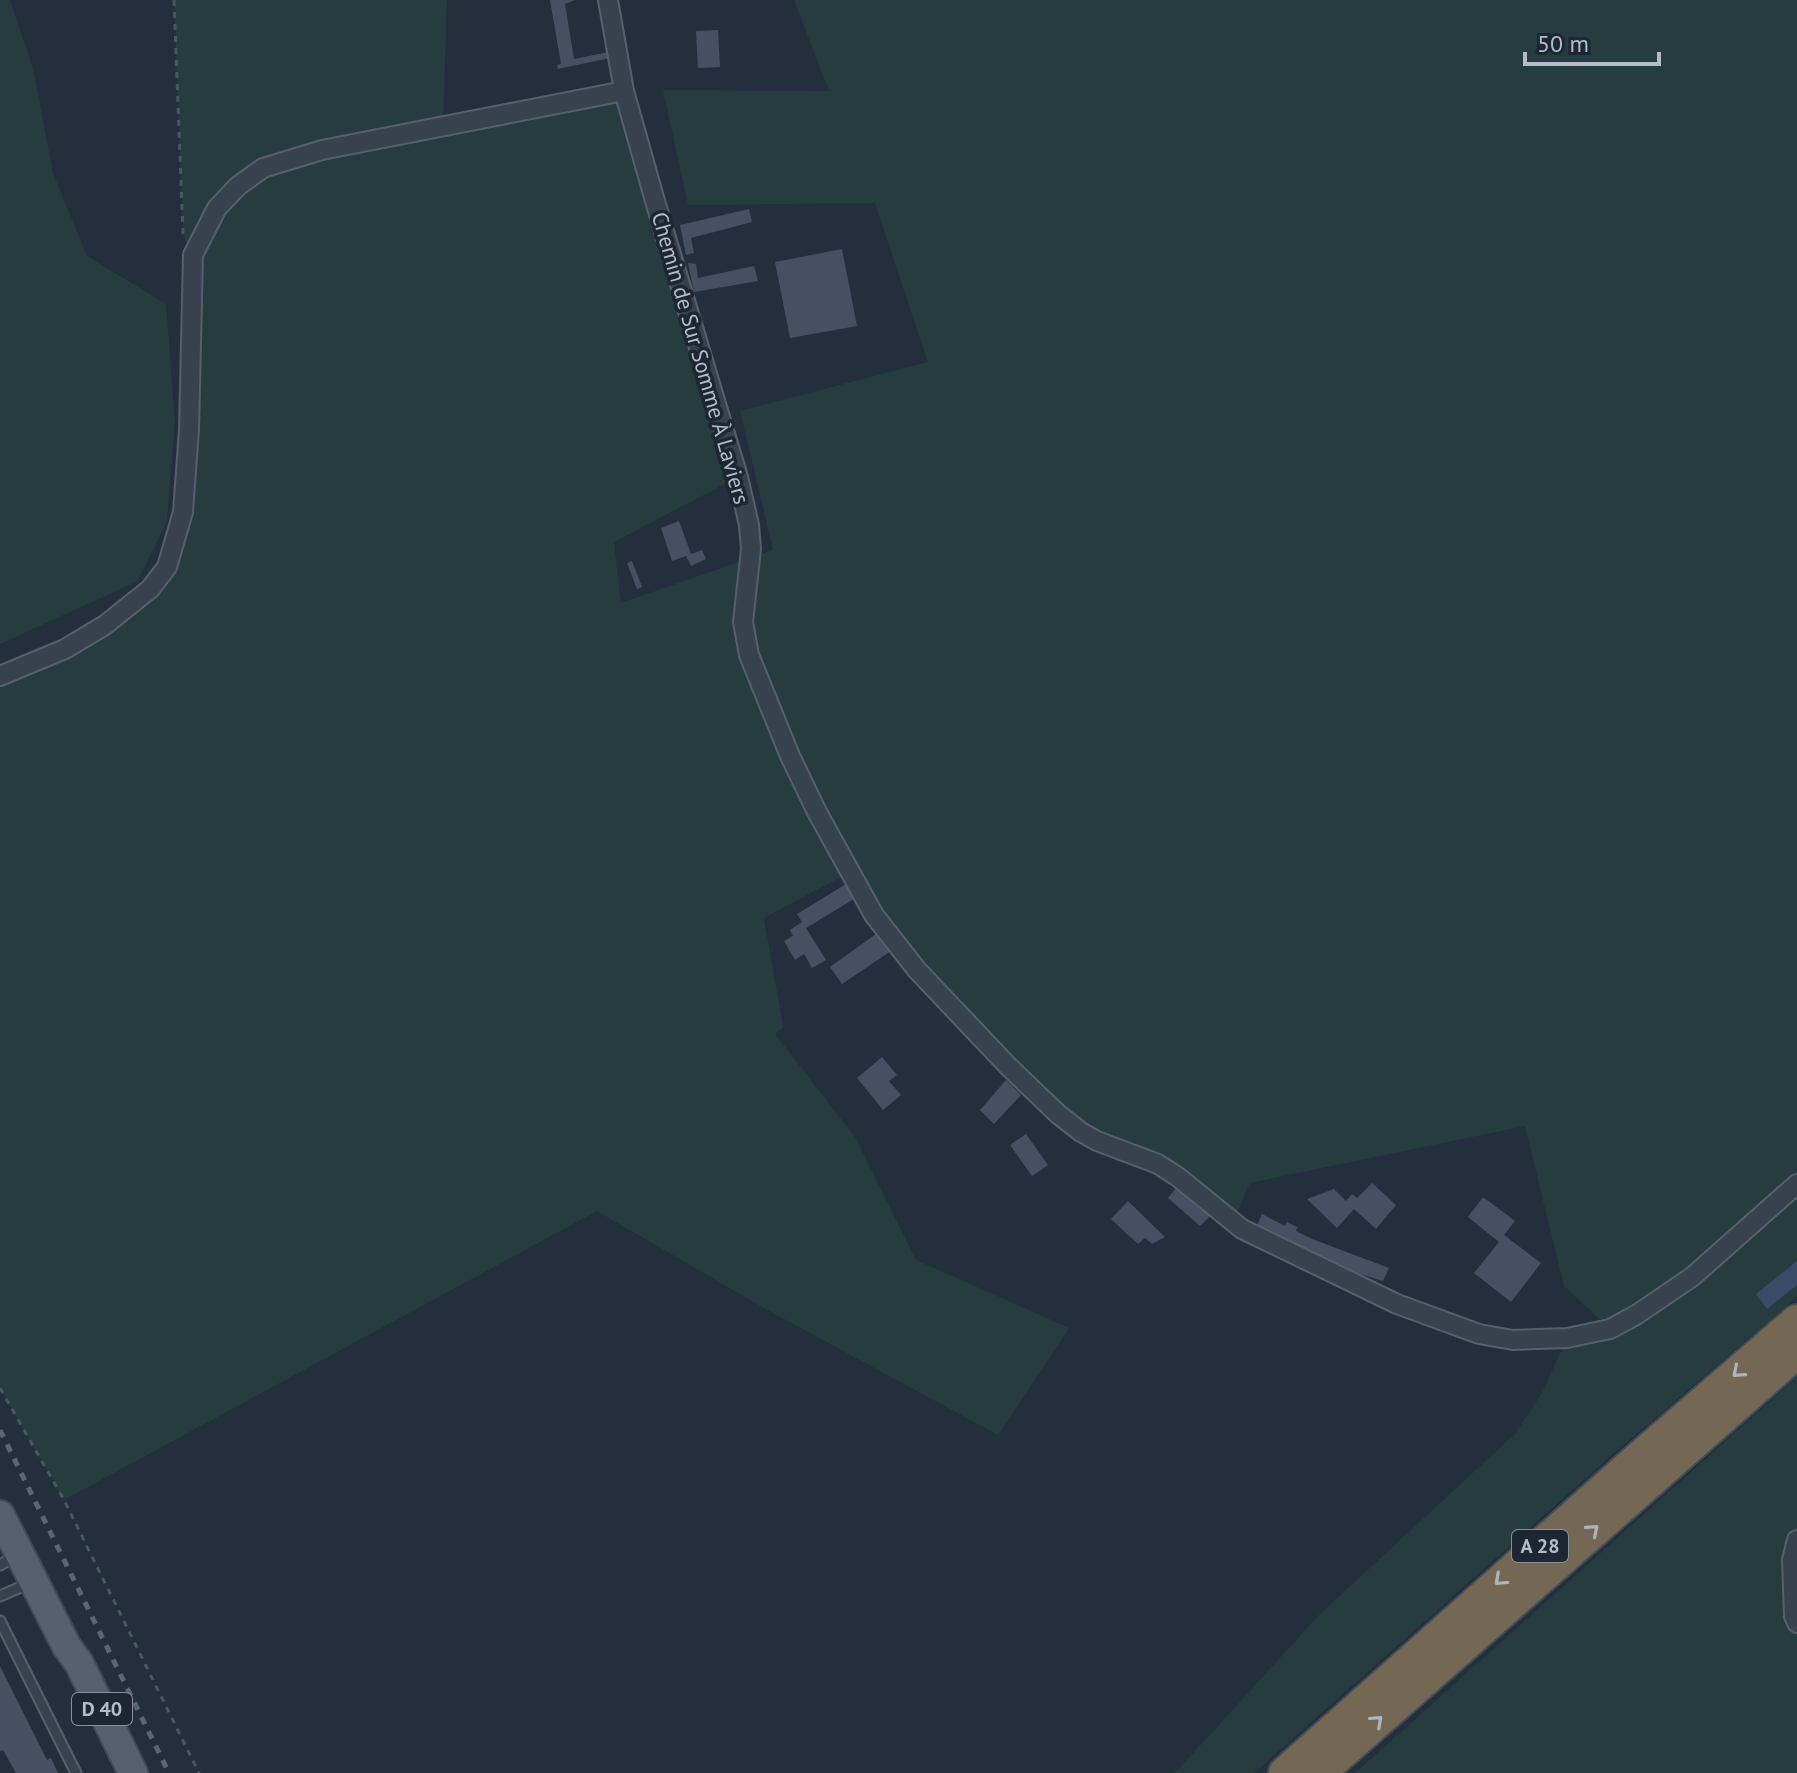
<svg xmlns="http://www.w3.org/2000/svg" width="1797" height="1773" font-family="'PT Sans',sans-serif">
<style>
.green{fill:#263c3f}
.water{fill:#394c67}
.building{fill:#455162}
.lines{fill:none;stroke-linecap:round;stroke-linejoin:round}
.lane-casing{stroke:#565f6c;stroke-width:13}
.street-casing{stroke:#565f6c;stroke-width:22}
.primary-casing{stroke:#414a57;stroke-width:32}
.highway-casing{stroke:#434c59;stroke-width:36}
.path{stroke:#44595c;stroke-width:3;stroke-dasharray:6 6;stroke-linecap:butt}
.lane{stroke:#38414e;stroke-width:9}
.street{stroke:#38414e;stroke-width:18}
.primary{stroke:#56606e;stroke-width:28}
.highway{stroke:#746855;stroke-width:32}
.rail{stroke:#5a6575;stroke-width:5;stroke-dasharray:8 8;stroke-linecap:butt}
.oneway{stroke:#aeb4bd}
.labels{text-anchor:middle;stroke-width:7;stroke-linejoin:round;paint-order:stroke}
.shield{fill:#1d2633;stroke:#878f9c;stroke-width:2}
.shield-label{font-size:20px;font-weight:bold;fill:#b4bcc9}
.street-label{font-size:22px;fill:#b4bcc9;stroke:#1d2633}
</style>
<rect width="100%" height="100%" fill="#242f3e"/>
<path class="green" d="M0,0H10L33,68L53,173L87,256L166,304L175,422L167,521L138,581L0,644Z
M174,0H447L443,125L624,91L738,477L614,542L621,603L773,550L740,411L928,362L875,203L688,205L663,90L829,91L794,0H1797V1297L1612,1455L1254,1773H1175L1320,1614L1515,1434L1542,1393L1567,1338L1609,1328L1564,1286L1525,1126L1250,1183L1233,1222L1178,1177L1097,1141L917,970L850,872L764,918L783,1027L775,1034L855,1137L916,1260L1069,1328L998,1435L764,1308L597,1211L64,1500L0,1388V676L32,663L150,589L183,512L193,256L183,234Z
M1797,1377V1773H1355Z"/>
<path class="water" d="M1797,1261V1285L1767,1309L1756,1294Z"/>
<path class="building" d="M550,0H575L565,4L574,59L609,52L610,58L558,69L557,65L561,64Z
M718,30L720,67L698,68L696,31Z
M749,209L752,222L691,238L694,253L686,255L680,225Z
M842,249L857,326L790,338L775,262Z
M688,263L696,264L698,278L754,266L758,281L694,292Z
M679,521L691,554L702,550L706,559L691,566L686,556L672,561L661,528Z
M632,561L642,587L637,589L627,563Z
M846,884L854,899L806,928L826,960L812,968L804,954L795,960L784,941L793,936L790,930L802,922L797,914Z
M876,934L894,949L842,984L830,967Z
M882,1057L897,1075L889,1081L901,1095L883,1110L857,1078Z
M1006,1080L1021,1095L994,1124L980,1110Z
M1026,1134L1048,1165L1032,1176L1010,1145Z
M1372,1183L1396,1205L1376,1229L1354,1209L1337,1228L1307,1199L1334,1189L1346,1201L1352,1194L1357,1198Z
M1176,1188L1210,1216L1200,1226L1168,1198Z
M1483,1197L1515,1221L1504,1235L1541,1263L1511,1302L1474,1273L1499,1242L1468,1217Z
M1128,1201L1165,1237L1152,1244L1145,1238L1138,1244L1111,1219Z
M1262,1214L1285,1226L1287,1222L1297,1227L1296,1231L1312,1239L1389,1268L1383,1281L1350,1271L1256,1228Z
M0,1666L47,1760L51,1758L58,1773H16L3,1750L0,1751Z"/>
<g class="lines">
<g class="lane-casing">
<path id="lane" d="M0,1565L18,1555
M0,1596L30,1583
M0,1621L76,1773"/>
</g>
<g class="street-casing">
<path id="street" d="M608,0L624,91L655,201L738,477L749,525L751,549L743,622L749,655L790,756L817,812L874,915L917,970L1008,1066L1058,1114L1081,1132L1097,1141L1158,1164L1178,1177L1242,1229L1397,1304L1479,1334L1513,1340L1567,1338L1610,1329L1636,1315L1692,1277L1797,1184
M0,676L65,649L105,625L150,589L167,567L183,512L189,430L193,255L217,208L238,186L263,168L322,150L624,91
M1797,1540L1792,1560L1794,1616L1797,1623"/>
</g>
<g class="primary-casing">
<path id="primary" d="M0,1515L67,1647L79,1663L133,1773"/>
</g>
<g class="highway-casing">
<path id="highway" d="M1285,1773L1640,1457L1797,1321
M1319,1773L1797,1352"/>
</g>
<path class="path" d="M174,0L183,234
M0,1388L64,1500L199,1773"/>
<use href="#lane" class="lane"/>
<use href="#street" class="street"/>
<use href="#primary" class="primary"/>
<use href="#highway" class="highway"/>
<path class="rail" d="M0,1430L169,1773"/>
</g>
<defs><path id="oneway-chevron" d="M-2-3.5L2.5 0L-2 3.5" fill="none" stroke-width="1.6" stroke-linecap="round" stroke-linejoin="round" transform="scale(2)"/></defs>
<g class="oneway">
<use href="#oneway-chevron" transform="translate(1738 1372) rotate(139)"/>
<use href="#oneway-chevron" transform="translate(1593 1530) rotate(-41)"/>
<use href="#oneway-chevron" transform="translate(1500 1580) rotate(138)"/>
<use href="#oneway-chevron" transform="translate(1377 1721) rotate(-42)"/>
</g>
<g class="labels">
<g class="shield">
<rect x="1512" y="1530" width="56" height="32" rx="6"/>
<rect x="72" y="1693" width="60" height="32" rx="6"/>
</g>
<g class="shield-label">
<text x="1540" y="1553">A 28</text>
<text x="102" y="1716">D 40</text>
</g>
<g class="street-label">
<text transform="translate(701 358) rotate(74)" y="8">Chemin de Sur Somme À Laviers</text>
</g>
</g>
<path d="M1525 52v12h134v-12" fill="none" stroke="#b4bcc9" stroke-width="4"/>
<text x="1537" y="52" font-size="24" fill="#b4bcc9" stroke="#1d2633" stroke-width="6" paint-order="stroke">50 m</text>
</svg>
